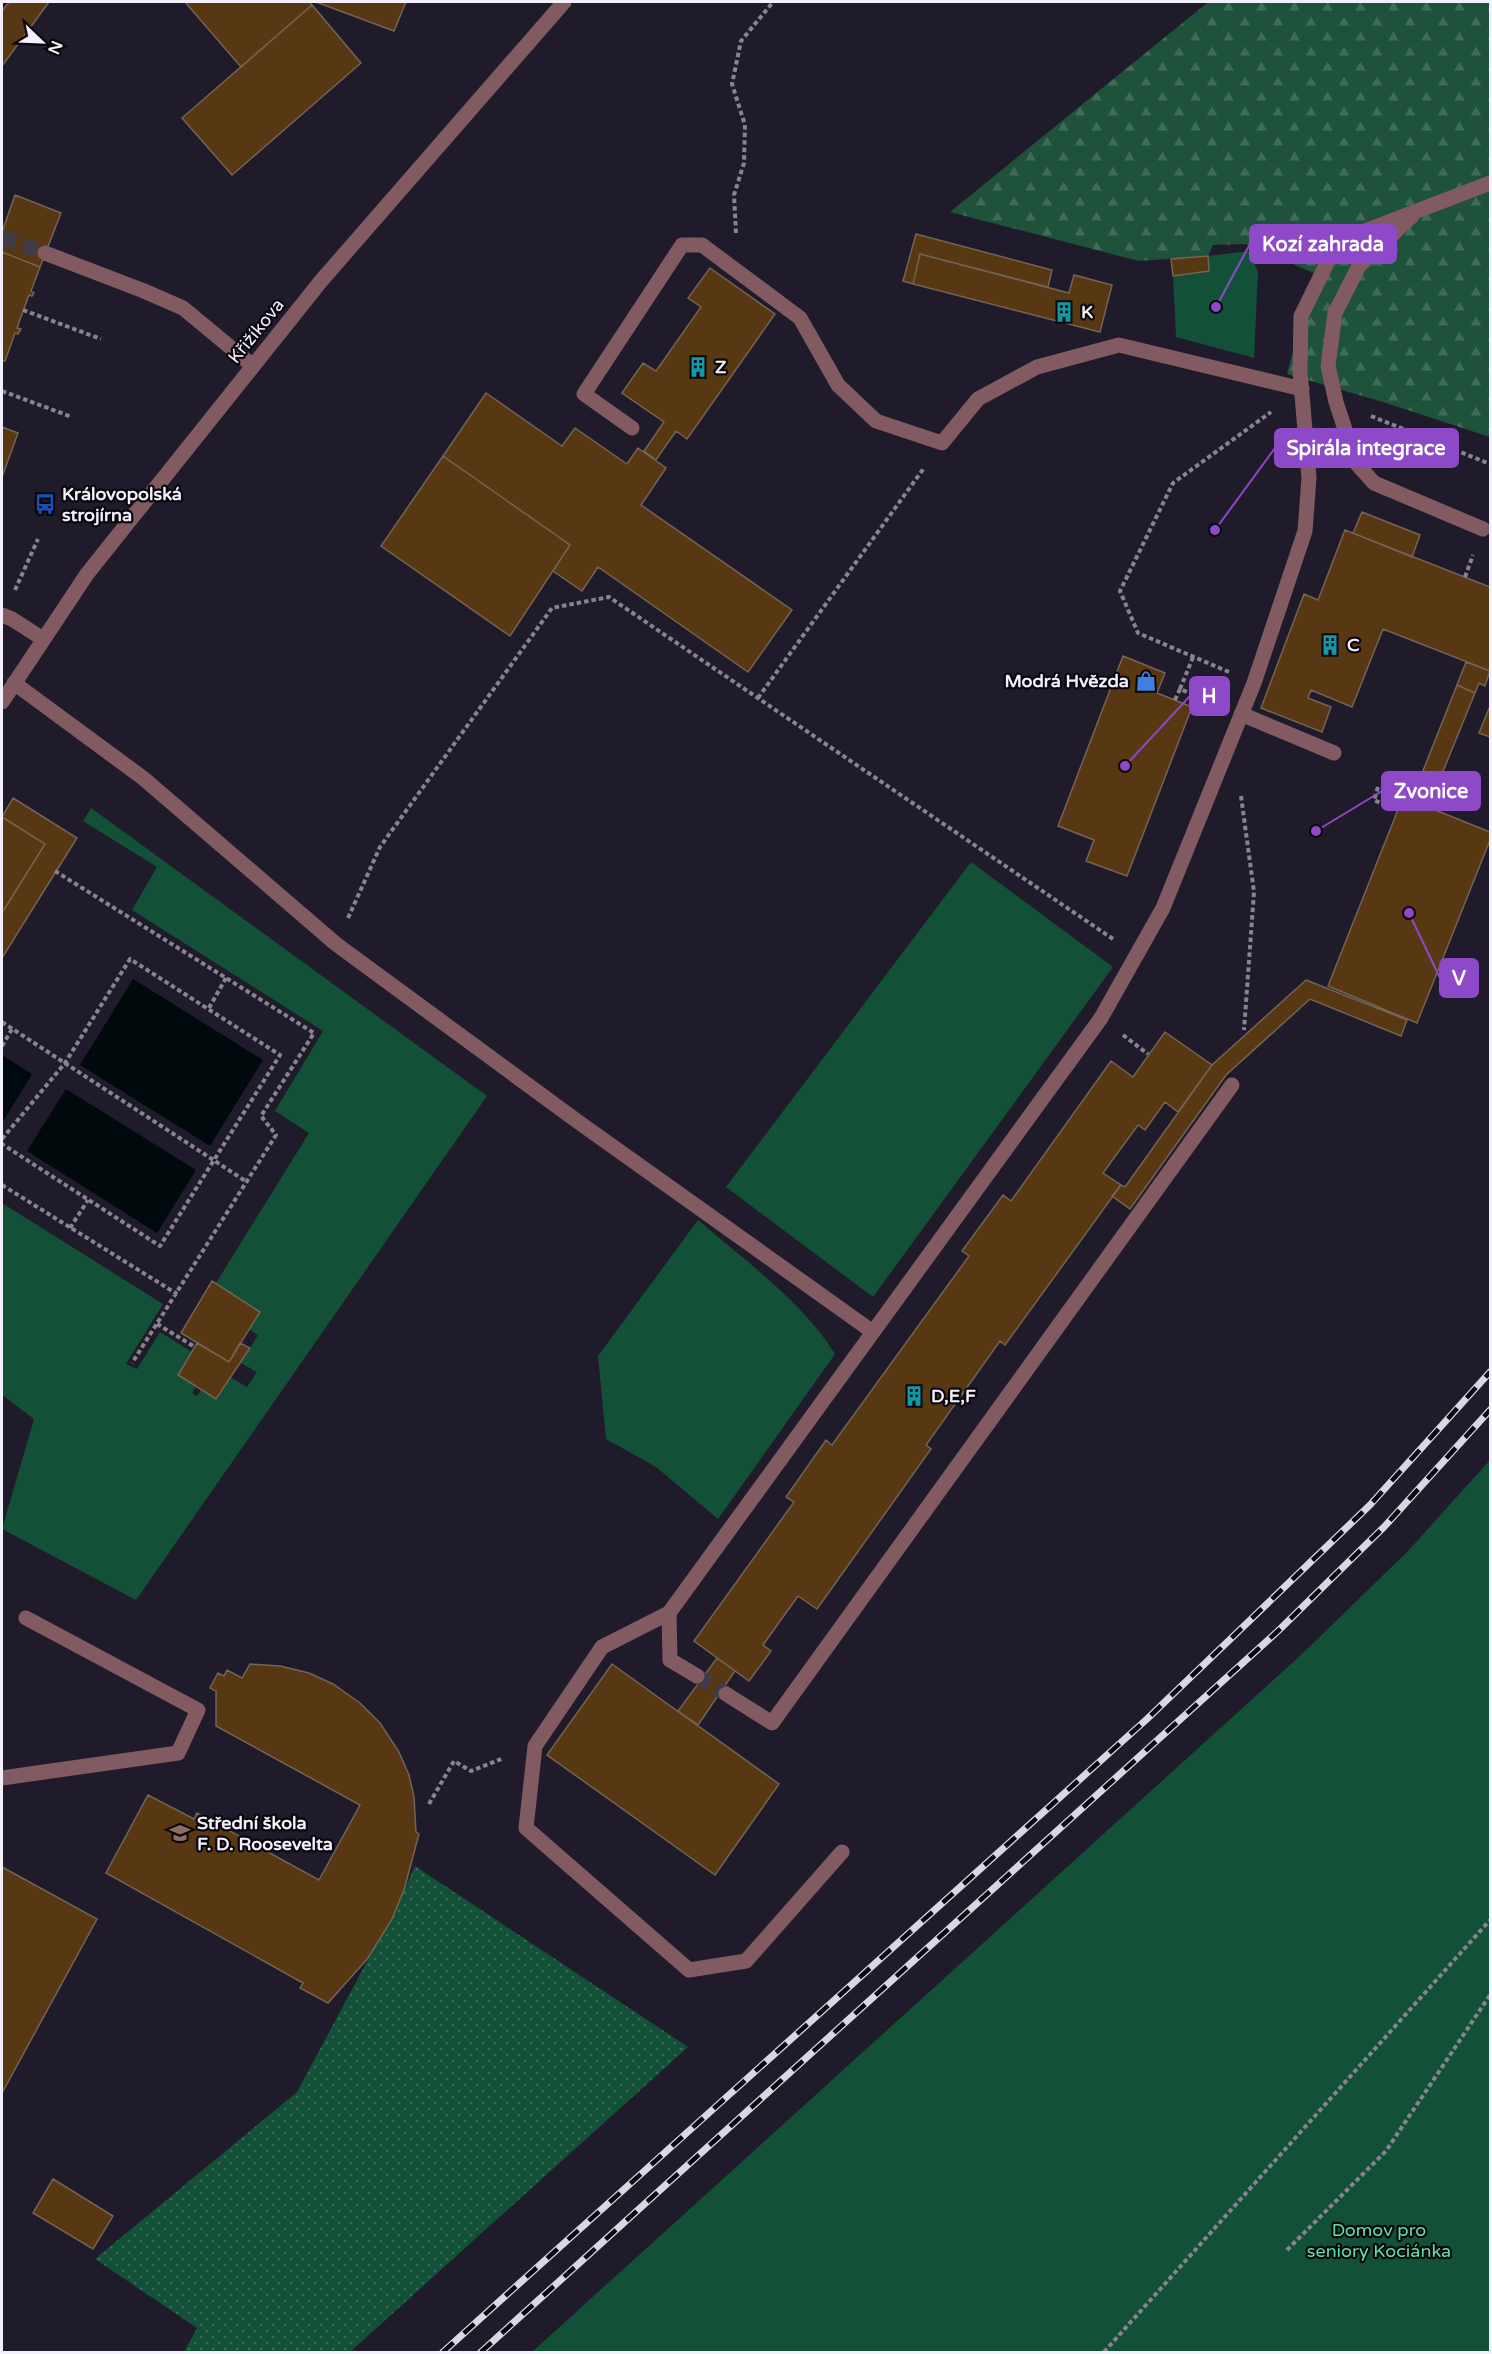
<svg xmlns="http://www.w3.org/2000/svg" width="1492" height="2354" font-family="'Varela Round',sans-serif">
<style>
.green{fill:#125137}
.forest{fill:url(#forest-firs)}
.garden{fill:url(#garden-dots)}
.water{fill:#00090b}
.building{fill:#583812;stroke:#736456;stroke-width:1.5}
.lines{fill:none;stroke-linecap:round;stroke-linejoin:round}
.minor-tunnel{stroke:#403b49;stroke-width:15;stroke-dasharray:15 8;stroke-linecap:butt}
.path{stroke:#878390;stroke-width:4;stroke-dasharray:4.5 3;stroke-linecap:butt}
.minor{stroke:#825b62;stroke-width:15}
.rail-casing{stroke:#dad6e2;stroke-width:7}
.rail{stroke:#09070d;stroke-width:4.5;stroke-dasharray:14;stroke-linecap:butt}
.labels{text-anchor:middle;stroke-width:4.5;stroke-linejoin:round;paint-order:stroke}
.poi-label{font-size:18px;font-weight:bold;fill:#f3f0fb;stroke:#09070d;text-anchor:start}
.street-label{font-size:18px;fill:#f3f0fb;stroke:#09070d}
.park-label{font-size:18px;fill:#5de2a7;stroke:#09070d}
.leader{fill:none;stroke:#8d49c8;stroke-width:2}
.callout-dot{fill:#8d49c8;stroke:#09070d;stroke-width:2}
.callout{fill:#8d49c8;stroke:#8d49c8;stroke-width:2}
.callout-label{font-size:20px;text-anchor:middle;font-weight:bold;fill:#fff}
</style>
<defs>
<pattern id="forest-firs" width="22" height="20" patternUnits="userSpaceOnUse" patternTransform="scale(1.5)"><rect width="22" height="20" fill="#1e523b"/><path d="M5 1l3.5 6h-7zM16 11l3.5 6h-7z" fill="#3f6b58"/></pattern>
<pattern id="garden-dots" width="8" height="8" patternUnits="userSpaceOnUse" patternTransform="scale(1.5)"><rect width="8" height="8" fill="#125137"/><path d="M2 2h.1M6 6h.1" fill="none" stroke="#356a55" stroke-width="1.8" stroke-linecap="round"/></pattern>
</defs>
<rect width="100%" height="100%" fill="#201b2a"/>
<path class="green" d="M1249,251L1258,272L1254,358L1176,337L1173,276L1209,271L1208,256Z
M91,808L487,1096L136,1600L2,1529L34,1419L2,1395V1203L163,1304L126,1364L137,1369L160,1332L192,1352L178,1375L196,1387L192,1393L197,1396L201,1390L217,1399L230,1377L247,1387L257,1372L241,1363L258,1335L249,1329L260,1312L216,1283L309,1133L275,1111L323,1031L132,910L157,867L83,821Z
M971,862L1113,967L873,1297L726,1187Z
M698,1220C744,1260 804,1303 835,1354L718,1519L656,1467L606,1439L598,1356Z
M1490,1460V2352H532L1301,1655L1408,1551Z"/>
<path class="forest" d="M1206,2H1490V437L1383,402L1287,374L1314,273L1245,244L1213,245L1208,256L1139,261L950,212L1207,3Z"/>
<path class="garden" d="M415,1866L688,2047L350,2352H184L197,2328L95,2259L297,2092L371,1954L387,1928Z"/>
<path class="water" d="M133,979L263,1060L210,1146L80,1065Z
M2,1055L32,1074L2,1123V1054Z
M66,1089L196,1170L157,1233L27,1151Z"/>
<path class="building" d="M9,2H49L2,66V11Z
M185,2H309L312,5L241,67Z
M316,2H406L394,31Z
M312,5L361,63L232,175L182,118Z
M15,195L61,213L40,267L2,252V232Z
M916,234L1052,270L1048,287L920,254L913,284L903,281Z
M2,252L40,267L31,291L34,293L32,296L29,295L17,328L21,329L18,334L15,333L5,361L2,360Z
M920,254L1069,293L1074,275L1112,285L1100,332L913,284Z
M1208,256L1209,271L1173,276L1171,259Z
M710,268L775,314L687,439L676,431L656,460L644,451L664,422L622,393L643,363L656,371L701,307L688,298Z
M486,393L562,446L575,428L627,464L638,448L666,468L641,505L792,610L748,672L598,567L582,591L553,571L570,545L443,456Z
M2,427L18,433L2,477Z
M443,456L570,545L510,636L381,546Z
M1362,512L1420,535L1412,557L1353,533Z
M1345,530L1490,587V671L1383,629L1352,707L1311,690L1308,698L1331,707L1322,732L1261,708L1304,594L1318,600Z
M1123,656L1165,673L1157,693L1192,707L1127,876L1086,861L1094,840L1058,826Z
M1466,662L1490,671L1485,686L1479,683L1475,693L1457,685Z
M1457,685L1475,693L1428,808L1411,801Z
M1490,706V737L1479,733Z
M1403,797L1490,832V840L1417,1023L1328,986Z
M13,798L77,838L2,958V913L45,844L2,817Z
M2,817L45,844L2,913Z
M1306,980L1407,1020L1401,1036L1310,999L1226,1075L1130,1209L1112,1196L1121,1185L1125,1187L1212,1065Z
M1165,1032L1212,1065L1178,1112L1165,1102L1145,1130L1138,1125L1103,1173L1121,1185L1005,1345L1000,1341L926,1445L931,1449L817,1609L798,1596L763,1645L771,1651L749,1681L694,1641L794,1502L786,1497L826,1440L832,1445L969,1256L962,1251L1003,1195L1011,1201L1111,1061L1133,1077Z
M212,1281L260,1312L229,1362L181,1333Z
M197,1343L229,1362L240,1343L250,1348L216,1399L178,1375Z
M717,1658L735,1671L698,1725L678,1711Z
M250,1664L280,1666L309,1673L333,1684L360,1703L380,1723L399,1752L409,1775L414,1797L416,1832L419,1834L404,1890L392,1919L368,1958L328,2003L300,1988L303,1983L106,1873L148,1795L194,1819L197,1813L319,1880L360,1805L216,1726V1691L210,1688L218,1673L224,1676L227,1670L242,1678Z
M612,1664L779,1784L715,1875L547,1755Z
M2,1867L97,1919L2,2093Z
M53,2179L113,2216L93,2249L33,2213Z"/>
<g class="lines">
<path class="minor-tunnel" d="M2,237L45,253
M697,1676L726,1694"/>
<path class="path" d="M736,233L734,195L744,163L745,125L732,84L741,41L773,2
M23,310L101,339
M2,391L72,417
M1371,416L1490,464
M1465,577L1473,555
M15,590L38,539
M1229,672L1138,633L1120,591L1173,483L1271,412
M1180,689L1193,657
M758,698L924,468
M1175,700L1180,689L1215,704
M1378,787L1374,800L1387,806
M1241,796L1254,892L1244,1030
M55,871L314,1033L261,1116L276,1135L132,1363
M348,918L380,847L552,608L609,597L1113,939
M209,1008L226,978
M2,1022L247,1182
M1123,1035L1148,1054
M2,1046L12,1029
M2,1139L65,1063L130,959L280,1055L160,1246L2,1144
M2,1185L177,1294
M70,1228L88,1200
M157,1324L195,1347
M429,1804L454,1761L471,1771L504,1758
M1287,2250L1386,2151L1490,1995
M1104,2352L1490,1920"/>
<path class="minor" d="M1412,216L1359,266L1335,313L1328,366L1336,402L1356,463L1374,483L1483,529
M45,253L144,291L183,308L253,366
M632,428L584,394L682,245H702L800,318L838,385L876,421L942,443L978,399L1037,367L1119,345L1302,389
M2,615L12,619L43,639
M14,683L143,778L336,944L577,1121L873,1332
M2,702L87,574L321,281L564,2
M1241,714L1334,753
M669,1613L670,1660L697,1676
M726,1694L772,1723L1232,1085
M2,1778L178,1753L198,1710L26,1618
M842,1852L746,1961L689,1970L526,1828L535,1746L602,1647L669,1613L1101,1018L1163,908L1254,683L1305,531L1309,478L1300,371L1301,316L1328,261L1365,231L1490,183"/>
<g class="rail-casing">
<path id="rail" d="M443,2352L1147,1719L1370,1505L1490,1372
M481,2352L1278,1631L1384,1527L1490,1410"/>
</g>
<use href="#rail" class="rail"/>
</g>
<defs>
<g id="building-bare" transform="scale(1.62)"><path d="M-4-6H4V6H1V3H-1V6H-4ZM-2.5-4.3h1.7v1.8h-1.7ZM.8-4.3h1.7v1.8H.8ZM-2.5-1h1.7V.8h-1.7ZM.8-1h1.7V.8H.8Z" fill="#0f9aa8" stroke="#09070d" stroke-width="2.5" paint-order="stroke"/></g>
<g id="bus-bare" transform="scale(1.62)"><path d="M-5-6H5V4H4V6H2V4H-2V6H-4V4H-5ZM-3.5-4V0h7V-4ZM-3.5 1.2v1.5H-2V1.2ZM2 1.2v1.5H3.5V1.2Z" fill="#1a4fb4" stroke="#09070d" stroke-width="2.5" paint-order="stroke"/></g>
<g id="shop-bare" transform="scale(1.62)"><path d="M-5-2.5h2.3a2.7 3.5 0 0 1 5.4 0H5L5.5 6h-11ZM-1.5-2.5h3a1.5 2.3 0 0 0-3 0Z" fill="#3f7fe0" stroke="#09070d" stroke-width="2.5" paint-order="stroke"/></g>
<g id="university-bare" transform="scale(1.62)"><path d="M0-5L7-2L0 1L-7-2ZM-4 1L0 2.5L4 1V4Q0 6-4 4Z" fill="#8d6e63" stroke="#09070d" stroke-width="2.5" paint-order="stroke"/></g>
</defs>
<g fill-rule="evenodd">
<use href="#building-bare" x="1064" y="312"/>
<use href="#building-bare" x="698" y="367"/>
<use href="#bus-bare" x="45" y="504"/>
<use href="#building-bare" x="1330" y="645"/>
<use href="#shop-bare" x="1146" y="681"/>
<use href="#building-bare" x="914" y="1396"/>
<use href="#university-bare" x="180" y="1833"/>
</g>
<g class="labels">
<g class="poi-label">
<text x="1081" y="318">K</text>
<text x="715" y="373">Z</text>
<text x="62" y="500">Královopolská<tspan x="62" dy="21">strojírna</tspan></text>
<text x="1347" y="651">C</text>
<text x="1129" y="687" text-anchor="end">Modrá Hvězda</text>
<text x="931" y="1402">D,E,F</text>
<text x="197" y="1829">Střední škola<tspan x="197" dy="21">F. D. Roosevelta</tspan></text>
</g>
<g class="street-label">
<text transform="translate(256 331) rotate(-51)" y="6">Křižíkova</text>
</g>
<g class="park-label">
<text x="1379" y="2236">Domov pro<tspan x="1379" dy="21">seniory Kociánka</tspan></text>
</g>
</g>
<path class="leader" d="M1216 307L1250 244M1215 530L1275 448M1125 766L1190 696M1316 831L1382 791M1409 913L1440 978"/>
<g class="callout-dot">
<circle cx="1216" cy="307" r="6"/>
<circle cx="1215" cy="530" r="6"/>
<circle cx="1125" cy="766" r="6"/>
<circle cx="1316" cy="831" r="6"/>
<circle cx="1409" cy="913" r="6"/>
</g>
<g class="callout">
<rect x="1250" y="225" width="146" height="38" rx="6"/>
<rect x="1275" y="429" width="183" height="38" rx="6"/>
<rect x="1190" y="677" width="39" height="38" rx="6"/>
<rect x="1382" y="772" width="98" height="38" rx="6"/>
<rect x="1440" y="959" width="38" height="38" rx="6"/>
</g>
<g class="callout-label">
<text x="1323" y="251">Kozí zahrada</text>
<text x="1366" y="455">Spirála integrace</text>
<text x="1209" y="703">H</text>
<text x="1431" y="798">Zvonice</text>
<text x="1459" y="985">V</text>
</g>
<rect width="1492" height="2354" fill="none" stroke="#f3f0fb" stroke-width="6"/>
<g transform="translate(42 42) rotate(113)" stroke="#09070d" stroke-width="4.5" paint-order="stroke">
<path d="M0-4.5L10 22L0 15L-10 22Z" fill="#f3f0fb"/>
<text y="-9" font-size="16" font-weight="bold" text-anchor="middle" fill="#f3f0fb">N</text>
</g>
</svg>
